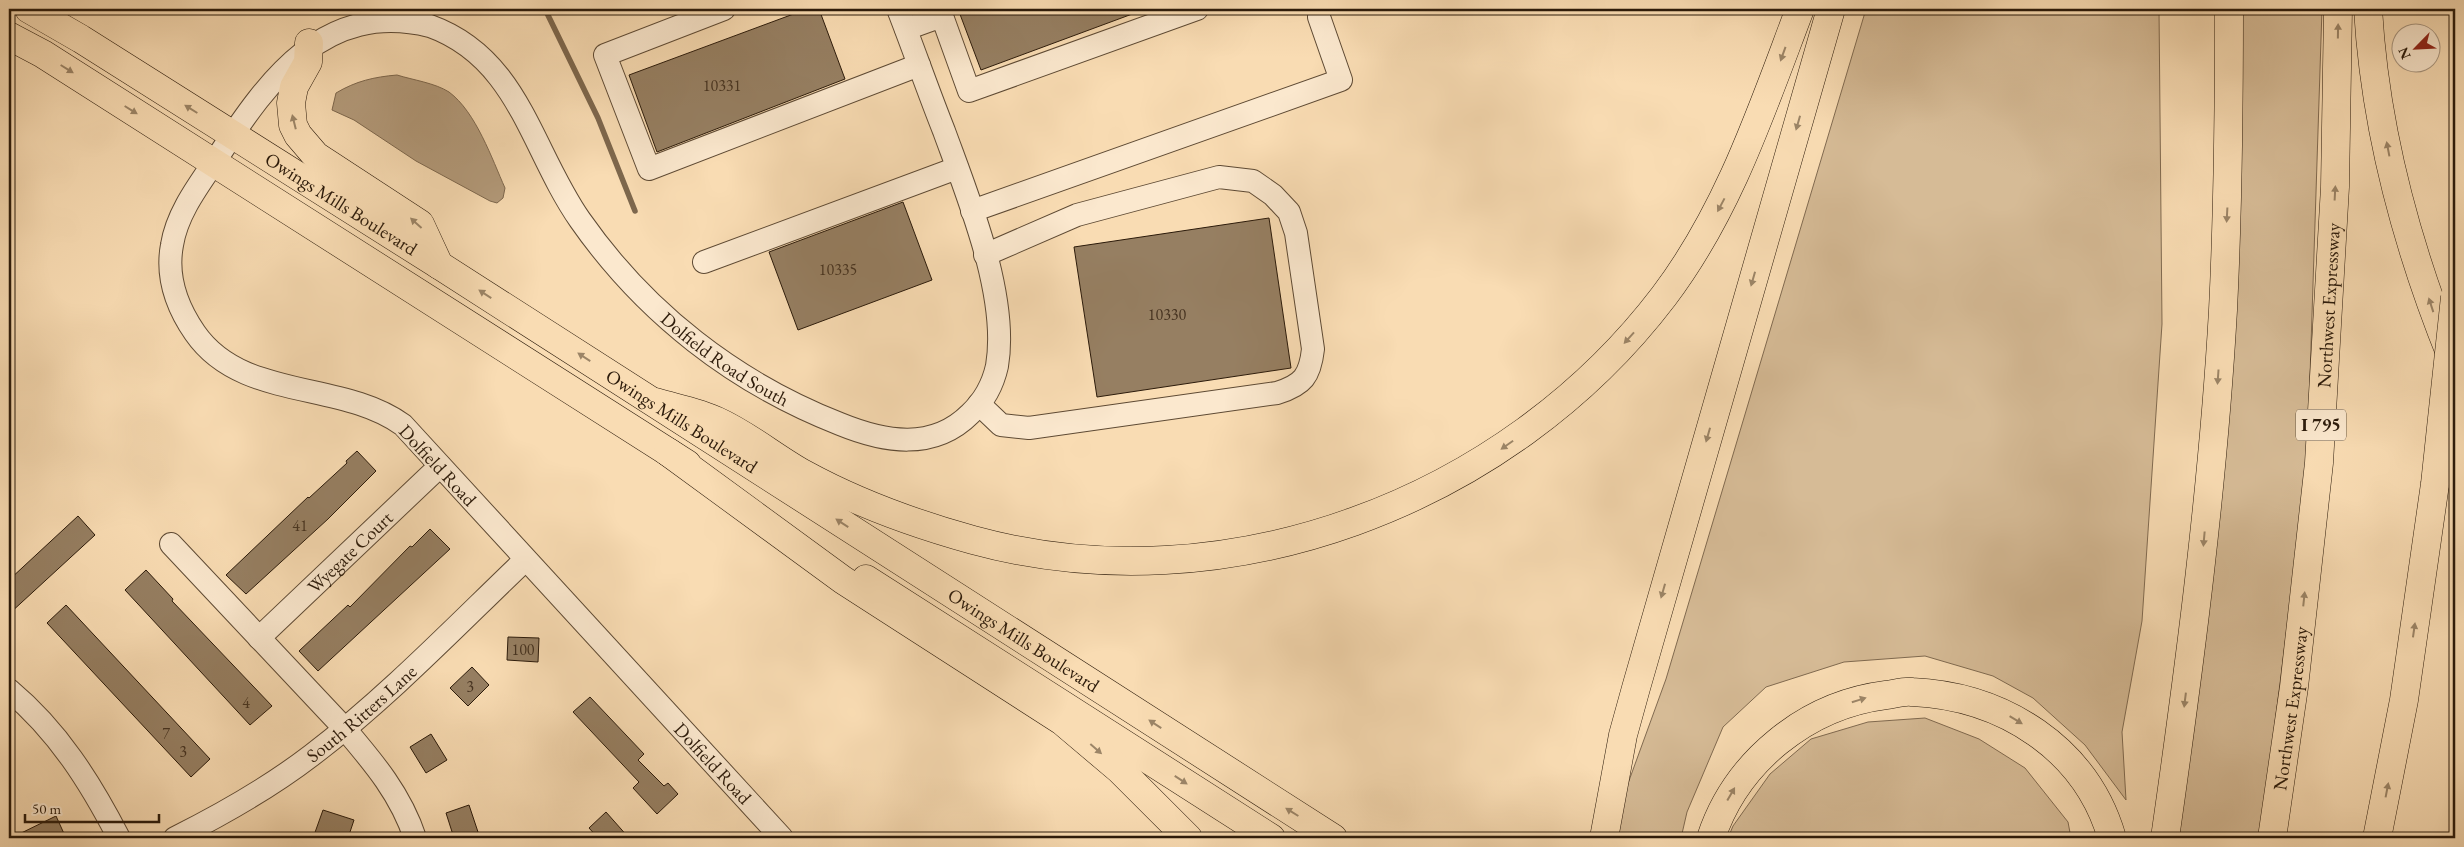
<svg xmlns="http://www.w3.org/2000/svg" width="2464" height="847" font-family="'EB Garamond',serif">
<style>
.green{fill:#d6bb96;stroke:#806a50}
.water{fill:#b39a7a;stroke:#7d674d}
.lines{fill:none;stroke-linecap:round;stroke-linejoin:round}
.stream{stroke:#7d674d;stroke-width:5.5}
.building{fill:#967f62;stroke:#2b1a0a}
.minor-casing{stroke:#5e4a34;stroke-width:24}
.major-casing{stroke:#2b1a0a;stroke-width:29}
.highway-casing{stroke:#2b1a0a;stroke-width:29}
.minor{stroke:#fbe8ce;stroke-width:22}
.major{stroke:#f9dcb3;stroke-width:28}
.highway{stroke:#f9dcb3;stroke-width:28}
.highway-bridge-casing{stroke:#2b1a0a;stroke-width:29;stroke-linecap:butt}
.highway-bridge{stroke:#f9dcb3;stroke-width:28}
.oneway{fill:#9c8567}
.labels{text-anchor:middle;stroke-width:4.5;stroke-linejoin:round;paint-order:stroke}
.number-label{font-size:16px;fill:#463320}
.shield{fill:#fbe8ce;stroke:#695845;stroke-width:1}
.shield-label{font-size:18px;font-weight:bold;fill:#2b1a0a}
.street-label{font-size:19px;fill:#2b1a0a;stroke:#fbe8ce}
</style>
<rect width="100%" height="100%" fill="#f9dcb3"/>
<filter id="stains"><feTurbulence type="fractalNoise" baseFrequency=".004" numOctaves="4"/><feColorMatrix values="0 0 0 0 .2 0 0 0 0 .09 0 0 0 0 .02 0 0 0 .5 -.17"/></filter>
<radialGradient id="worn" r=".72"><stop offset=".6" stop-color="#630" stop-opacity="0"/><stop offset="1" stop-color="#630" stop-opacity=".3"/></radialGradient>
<path class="green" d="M1866,9H2159L2162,324L2142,621L2122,732L2126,800L2085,745L2033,698L1993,676L1925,656L1844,662L1766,687L1723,727L1687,812L1681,838H1617L1622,800L1666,679Z
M2240,9H2322L2307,468L2265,803L2258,838H2176Z
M1925,718L1979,739L2025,768L2068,822L2071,838H1728L1733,826L1770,774L1811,739L1868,722Z"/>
<path class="water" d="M397,75C413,80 435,83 449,92C476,112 492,159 505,188L503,198L497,203L490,201L416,161L354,120L332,110L336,93C356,81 374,77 397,75Z"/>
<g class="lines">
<path class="stream" d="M545,9L598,118L635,211"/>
</g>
<path class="building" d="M807,9H819L845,79L657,152L629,75Z
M958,9H1143V10L981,70Z
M903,202L932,280L798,330L769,252Z
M1269,218L1291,368L1097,397L1074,247Z
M357,451L376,471L328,519L246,594L226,575L308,497L309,498L347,463L346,461Z
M78,516L95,535L9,614V580Z
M430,529L450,549L318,671L299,651L348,605L350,607L410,546L412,547Z
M146,570L173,599L172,601L272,706L250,725L125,590Z
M66,605L210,759L191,777L47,623Z
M508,637L539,638L538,662L507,660Z
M472,667L489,685L468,706L450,688Z
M590,697L644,754L638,760L664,786L668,783L678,794L657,814L633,788L639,782L573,712Z
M431,734L447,760L426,773L410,747Z
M469,805L479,835L470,838H454L446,813Z
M323,810L354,820L348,838H313Z
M606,812L629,838H598L589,828Z
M56,816L66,838H11Z"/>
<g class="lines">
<g class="minor-casing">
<g id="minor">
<path d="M724,9L605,55L649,169L919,65"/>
<path d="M906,29L942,16L969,91L1197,9"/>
<path d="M972,211L1341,80L1319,17"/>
<path d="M704,262L957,168"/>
<path d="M979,404L1001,425L1029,428L1277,393C1303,385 1310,376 1313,349L1296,233L1289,212L1273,195L1253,181L1219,177L1077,215L985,255"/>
<path d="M171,544L345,729C374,763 401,795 415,838"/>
<path id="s1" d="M259,638L440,466"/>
<path d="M9,690C58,731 90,782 119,838"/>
<path id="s2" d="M175,838C223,814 269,788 312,755C388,697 456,626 525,560"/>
<path id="s3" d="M782,838L403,425C341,380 242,401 195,333C177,307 166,277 172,245C177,212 201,182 219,155C268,81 324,0 430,26C519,58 531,150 580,220C645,313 735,383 840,424C884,442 933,451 970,414C984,401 993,384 997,366C1009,296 968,197 944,131C928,91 914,50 898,9"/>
</g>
</g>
<g class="major-casing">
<g id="major">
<path id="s4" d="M29,9L81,39L439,265L1333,838"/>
<path d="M9,36L43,54L687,464"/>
<path d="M309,43L308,62L294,87L291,103L293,125L298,135L316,156L420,224L439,265"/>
<path d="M866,579L1271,838"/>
</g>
</g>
<g class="highway-casing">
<g id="highway">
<path d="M2368,9C2375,129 2407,247 2452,358"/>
<path d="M655,402C675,408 698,412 717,421C748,435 775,458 804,474C857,503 915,524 973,540C1225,609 1507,503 1664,296C1729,210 1762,109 1800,9"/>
<path d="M668,452L843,580L1062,721L1120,770L1188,838"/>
<path d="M1604,838L1623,735L1636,688L1831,9"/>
<path d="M1711,838C1736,762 1806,705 1886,695C1894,694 1904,691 1912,692C2003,696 2086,748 2112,838"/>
<path d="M2165,838C2190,663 2213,487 2223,310C2228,210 2229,109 2229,9"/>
<path id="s5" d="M2272,838L2294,687L2319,463L2335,187L2338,9"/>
<path d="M2377,838L2404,700L2435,484"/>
</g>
</g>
<use href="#minor" class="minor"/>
<use href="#major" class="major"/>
<use href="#highway" class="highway"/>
<g class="highway-bridge-casing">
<path id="highway-bridge" d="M2435,484L2455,297"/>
</g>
<use href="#highway-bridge" class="highway-bridge"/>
</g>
<defs><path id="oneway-solid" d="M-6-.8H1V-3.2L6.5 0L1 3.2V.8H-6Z" transform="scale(1.25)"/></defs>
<g class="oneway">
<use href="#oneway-solid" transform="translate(2338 31) rotate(-89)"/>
<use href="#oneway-solid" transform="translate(1783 54) rotate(110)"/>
<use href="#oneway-solid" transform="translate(67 69) rotate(32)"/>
<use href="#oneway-solid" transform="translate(191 109) rotate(-148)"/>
<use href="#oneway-solid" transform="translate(131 110) rotate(32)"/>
<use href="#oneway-solid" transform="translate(294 122) rotate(-104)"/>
<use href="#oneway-solid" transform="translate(1798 123) rotate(106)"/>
<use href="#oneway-solid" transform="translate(2388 149) rotate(-101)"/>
<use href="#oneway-solid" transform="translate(2335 193) rotate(-87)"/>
<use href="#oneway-solid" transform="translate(1721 205) rotate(118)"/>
<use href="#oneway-solid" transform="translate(2227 215) rotate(93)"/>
<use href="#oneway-solid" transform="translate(416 223) rotate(-138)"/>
<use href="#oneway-solid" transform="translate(1753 279) rotate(106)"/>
<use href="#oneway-solid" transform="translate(485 294) rotate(-147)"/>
<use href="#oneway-solid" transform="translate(2431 305) rotate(-108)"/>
<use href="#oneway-solid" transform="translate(1629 338) rotate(132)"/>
<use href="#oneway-solid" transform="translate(584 357) rotate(-147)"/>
<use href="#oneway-solid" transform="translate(2218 377) rotate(94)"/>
<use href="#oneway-solid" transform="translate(1708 435) rotate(106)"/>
<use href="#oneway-solid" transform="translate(1507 445) rotate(145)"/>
<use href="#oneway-solid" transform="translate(842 523) rotate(-147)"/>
<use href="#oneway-solid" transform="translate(2204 539) rotate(95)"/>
<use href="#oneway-solid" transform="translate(1663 591) rotate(106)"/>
<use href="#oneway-solid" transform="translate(2304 599) rotate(-84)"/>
<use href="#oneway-solid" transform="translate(2414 630) rotate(-82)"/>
<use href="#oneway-solid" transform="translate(1859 700) rotate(-17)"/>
<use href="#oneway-solid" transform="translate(2185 700) rotate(97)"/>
<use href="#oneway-solid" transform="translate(2016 720) rotate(31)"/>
<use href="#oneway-solid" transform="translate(1155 724) rotate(-147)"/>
<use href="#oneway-solid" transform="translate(1096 749) rotate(41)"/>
<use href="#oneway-solid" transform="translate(1181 780) rotate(33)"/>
<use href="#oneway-solid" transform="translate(2387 790) rotate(-79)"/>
<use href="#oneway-solid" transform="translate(1731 794) rotate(-60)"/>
<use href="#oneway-solid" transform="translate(1292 812) rotate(-148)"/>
</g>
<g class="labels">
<g class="number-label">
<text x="722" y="91">10331</text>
<text x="838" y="275">10335</text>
<text x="1167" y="320">10330</text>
<text x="300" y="531">41</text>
<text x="523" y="655">100</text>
<text x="470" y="692">3</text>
<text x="246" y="708">4</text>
<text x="166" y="739">7</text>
<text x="183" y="757">3</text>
</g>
<rect class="shield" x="2296" y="409.5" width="50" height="31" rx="4"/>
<g class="shield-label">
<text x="2321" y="431">I 795</text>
</g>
<g class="street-label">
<text dy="7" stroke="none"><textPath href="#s4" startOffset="368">Owings Mills Boulevard</textPath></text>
<text dy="7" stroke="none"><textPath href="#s5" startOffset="536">Northwest Expressway</textPath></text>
<text dy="7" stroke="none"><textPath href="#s3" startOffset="1710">Dolfield Road South</textPath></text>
<text dy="7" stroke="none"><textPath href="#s4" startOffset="772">Owings Mills Boulevard</textPath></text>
<text transform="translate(438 465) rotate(47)" y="7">Dolfield Road</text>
<text dy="7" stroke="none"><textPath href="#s1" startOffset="125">Wyegate Court</textPath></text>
<text dy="7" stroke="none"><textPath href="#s4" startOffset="1178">Owings Mills Boulevard</textPath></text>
<text dy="7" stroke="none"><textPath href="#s5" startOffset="131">Northwest Expressway</textPath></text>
<text dy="7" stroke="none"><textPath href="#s2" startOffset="225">South Ritters Lane</textPath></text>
<text transform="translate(713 763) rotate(47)" y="7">Dolfield Road</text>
</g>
</g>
<rect width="2464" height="847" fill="none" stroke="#f9dcb3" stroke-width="30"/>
<rect x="10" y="10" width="2444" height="827" fill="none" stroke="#2b1a0a" stroke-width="2.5"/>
<rect x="15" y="15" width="2434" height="817" fill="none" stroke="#2b1a0a"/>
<g transform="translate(2416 48) rotate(246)"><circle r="24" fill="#fbe8ce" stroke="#a89680"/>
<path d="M0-4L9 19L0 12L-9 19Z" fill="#8f2418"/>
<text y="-8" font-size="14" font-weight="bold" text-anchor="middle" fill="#2b1a0a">N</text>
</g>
<path d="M25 814v8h134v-8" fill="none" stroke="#2b1a0a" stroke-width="2.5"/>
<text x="32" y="814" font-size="15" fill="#2b1a0a" stroke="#fbe8ce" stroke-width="4" paint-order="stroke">50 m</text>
<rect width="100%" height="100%" filter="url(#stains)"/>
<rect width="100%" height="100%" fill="url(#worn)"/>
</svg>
